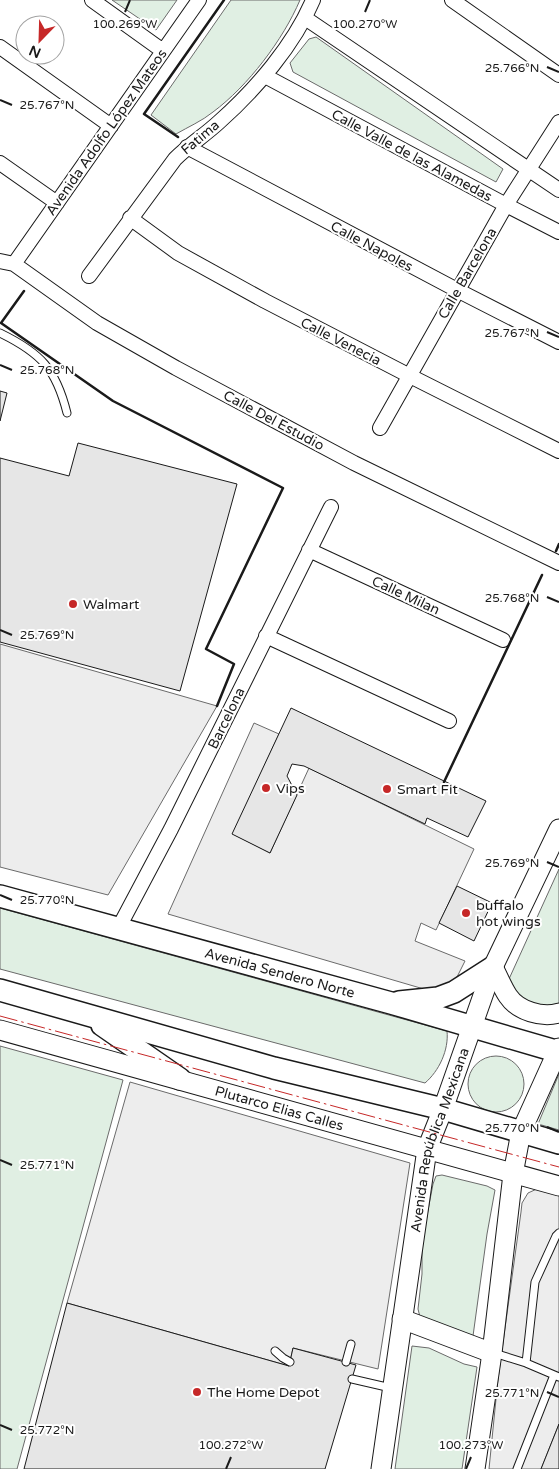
<svg xmlns="http://www.w3.org/2000/svg" width="559" height="1469" font-family="'Varela Round',sans-serif">
<style>
.green{fill:#e0efe3;stroke:#6a6a6a}
.parking{fill:#ededed;stroke:#6a6a6a}
.building{fill:#e6e6e6;stroke:#1a1a1a}
.lines{fill:none;stroke-linecap:round;stroke-linejoin:round}
.lane-casing{stroke:#1a1a1a;stroke-width:9}
.street-casing{stroke:#1a1a1a;stroke-width:16}
.secondary-casing{stroke:#1a1a1a;stroke-width:21}
.primary-casing{stroke:#1a1a1a;stroke-width:24}
.lane{stroke:#fff;stroke-width:7}
.street{stroke:#fff;stroke-width:14}
.secondary{stroke:#fff;stroke-width:19}
.primary{stroke:#fff;stroke-width:21}
.wall{stroke:#1a1a1a;stroke-width:2.5}
.power{stroke:#c62828;stroke-width:1;stroke-dasharray:18 4 2.5 4;stroke-linecap:butt}
.ticks{fill:none;stroke:#1a1a1a;stroke-width:2}
.poi-dot{fill:#c62828;stroke:#fff;stroke-width:2}
.labels{text-anchor:middle;stroke-width:4;stroke-linejoin:round;paint-order:stroke}
.street-label{font-size:14px;fill:#1a1a1a;stroke:#fff}
.poi-label{font-size:14px;fill:#1a1a1a;stroke:#fff;text-anchor:start}
.ticks-label{font-size:12px;text-anchor:middle;fill:#1a1a1a;stroke:#fff;stroke-width:4;stroke-linejoin:round;paint-order:stroke}
</style>
<rect width="100%" height="100%" fill="#fff"/>
<path class="green" d="M112,0H177L156,30Z
M231,0H300C283,40 248,86 213,112C202,121 188,127 176,134L151,115Z
M316,37L503,169L496,182L293,72L290,63L309,39Z
M559,869V1008L521,1002L509,979Z
M0,908L447,1031C449,1050 439,1071 425,1083L0,969Z
M0,1046L123,1080L17,1469H0Z
M468 1084a28 28 0 1 1 56 0a28 28 0 1 1-56 0Z
M559,1074V1130L538,1124Z
M442,1175L487,1186L495,1190L487,1234L473,1336L420,1317L418,1309L422,1274V1242L433,1184L436,1176Z
M412,1346L429,1348L464,1364L477,1367L462,1469H395Z"/>
<path class="parking" d="M0,644L217,706L108,895L0,867Z
M254,723L279,734L233,834L270,853L309,768L474,849L436,930L421,923L415,941L465,961L452,987L434,992L168,914Z
M130,1082L410,1163L378,1369L293,1348L289,1366L67,1303Z
M539,1188L559,1193V1424L541,1469H489L498,1379L521,1212L522,1203L528,1193Z"/>
<path class="building" d="M0,391L7,393L0,421Z
M78,443L237,484L180,691L0,642V458L69,476Z
M291,708L486,801L468,837L427,818L425,824L304,766L292,764L287,776L297,795L270,853L232,834Z
M457,886L492,903L474,941L439,923Z
M67,1303L289,1366L293,1348L356,1365L325,1469H24Z
M559,1424V1469H541Z"/>
<g class="lines">
<g class="lane-casing">
<path id="lane" d="M0,333C41,353 56,369 67,413
M275,1351L283,1358L290,1362
M494,1353L526,1363L559,1377
M346,1362L351,1344
M526,1363L535,1282L556,1236L559,1233
M352,1379L391,1388
M517,1469L554,1375"/>
</g>
<g class="street-casing">
<path id="street" d="M92,0L163,51
M452,0L559,75
M305,18L559,190
M0,47L111,126
M265,76L506,205L559,232
M187,147L457,290L559,342
M0,163L57,203
M130,218L178,253L265,301L408,375L559,451
M0,261L14,264L97,323L176,368L354,463L559,563
M14,264L199,0
M89,276L175,159C189,145 205,135 219,122C256,89 294,45 313,0
M380,428L506,205L559,122
M309,550L503,640
M266,636L449,721
M118,929L171,829L331,507"/>
</g>
<g class="secondary-casing">
<g id="secondary">
<path d="M493,967C498,976 502,987 508,996C518,1011 542,1018 559,1013"/>
<path id="s1" d="M0,1030L559,1186"/>
<path d="M402,1319L492,1353"/>
<path id="s2" d="M381,1469L427,1149L443,1109L493,967L559,829"/>
<path d="M475,1469L492,1353L513,1174L521,1132L559,1048"/>
</g>
</g>
<g class="primary-casing">
<g id="primary">
<path id="s3" d="M0,896L391,1003L559,1052"/>
<path d="M0,990L274,1068L443,1109L559,1143"/>
<path d="M399,1002L438,998L454,992L493,967"/>
<path d="M102,1025L180,1079"/>
</g>
</g>
<use href="#lane" class="lane"/>
<use href="#street" class="street"/>
<use href="#secondary" class="secondary"/>
<use href="#primary" class="primary"/>
<path class="wall" d="M178,137L144,114L224,0
M24,291L1,323L113,401L283,488L206,649L234,664L217,706
M556,551L559,544
M444,782L542,575"/>
<path class="power" d="M0,1016L559,1167"/>
</g>
<path class="ticks" d="M125,12L130,0M365,12L370,0M547,67L559,72M0,100L12,105M547,332L559,337M0,365L12,370M547,597L559,602M0,630L12,635M547,862L559,867M0,895L12,900M547,1127L559,1132M0,1160L12,1165M547,1392L559,1397M0,1425L12,1430M226,1469L231,1457M466,1469L471,1457"/>
<g class="poi-dot">
<circle cx="73" cy="604" r="5"/>
<circle cx="266" cy="788" r="5"/>
<circle cx="387" cy="789" r="5"/>
<circle cx="466" cy="913" r="5"/>
<circle cx="197" cy="1392" r="5"/>
</g>
<g class="labels">
<g class="street-label">
<text transform="translate(106 132) rotate(-55)" y="5">Avenida Adolfo López Mateos</text>
<text transform="translate(200 137) rotate(-40)" y="5">Fatima</text>
<text transform="translate(412 155) rotate(28)" y="5">Calle Valle de las Alamedas</text>
<text transform="translate(372 246) rotate(28)" y="5">Calle Napoles</text>
<text transform="translate(467 273) rotate(-60)" y="5">Calle Barcelona</text>
<text transform="translate(341 341) rotate(27)" y="5">Calle Venecia</text>
<text transform="translate(274 420) rotate(28)" y="5">Calle Del Estudio</text>
<text transform="translate(406 595) rotate(25)" y="5">Calle Milan</text>
<text transform="translate(226 718) rotate(-64)" y="5">Barcelona</text>
<text dy="5" stroke="none"><textPath href="#s3" startOffset="290">Avenida Sendero Norte</textPath></text>
<text dy="5" stroke="none"><textPath href="#s1" startOffset="290">Plutarco Elias Calles</textPath></text>
<text dy="5" stroke="none"><textPath href="#s2" startOffset="335">Avenida República Mexicana</textPath></text>
</g>
<g class="poi-label">
<text x="83" y="609">Walmart</text>
<text x="276" y="793">Vips</text>
<text x="397" y="794">Smart Fit</text>
<text x="476" y="910">buffalo<tspan x="476" dy="16">hot wings</tspan></text>
<text x="207" y="1397">The Home Depot</text>
</g>
</g>
<g class="ticks-label">
<text x="125" y="28">100.269°W</text>
<text x="365" y="28">100.270°W</text>
<text x="512" y="72">25.766°N</text>
<text x="47" y="109">25.767°N</text>
<text x="512" y="337">25.767°N</text>
<text x="47" y="374">25.768°N</text>
<text x="512" y="602">25.768°N</text>
<text x="47" y="639">25.769°N</text>
<text x="512" y="867">25.769°N</text>
<text x="47" y="904">25.770°N</text>
<text x="512" y="1132">25.770°N</text>
<text x="47" y="1169">25.771°N</text>
<text x="512" y="1397">25.771°N</text>
<text x="47" y="1434">25.772°N</text>
<text x="231" y="1449">100.272°W</text>
<text x="471" y="1449">100.273°W</text>
</g>
<g transform="translate(40 40) rotate(203)"><circle r="24" fill="#ffffff" stroke="#a3a3a3"/>
<path d="M0-4L9 19L0 12L-9 19Z" fill="#c62828"/>
<text y="-8" font-size="14" font-weight="bold" text-anchor="middle" fill="#1a1a1a">N</text>
</g>
</svg>
